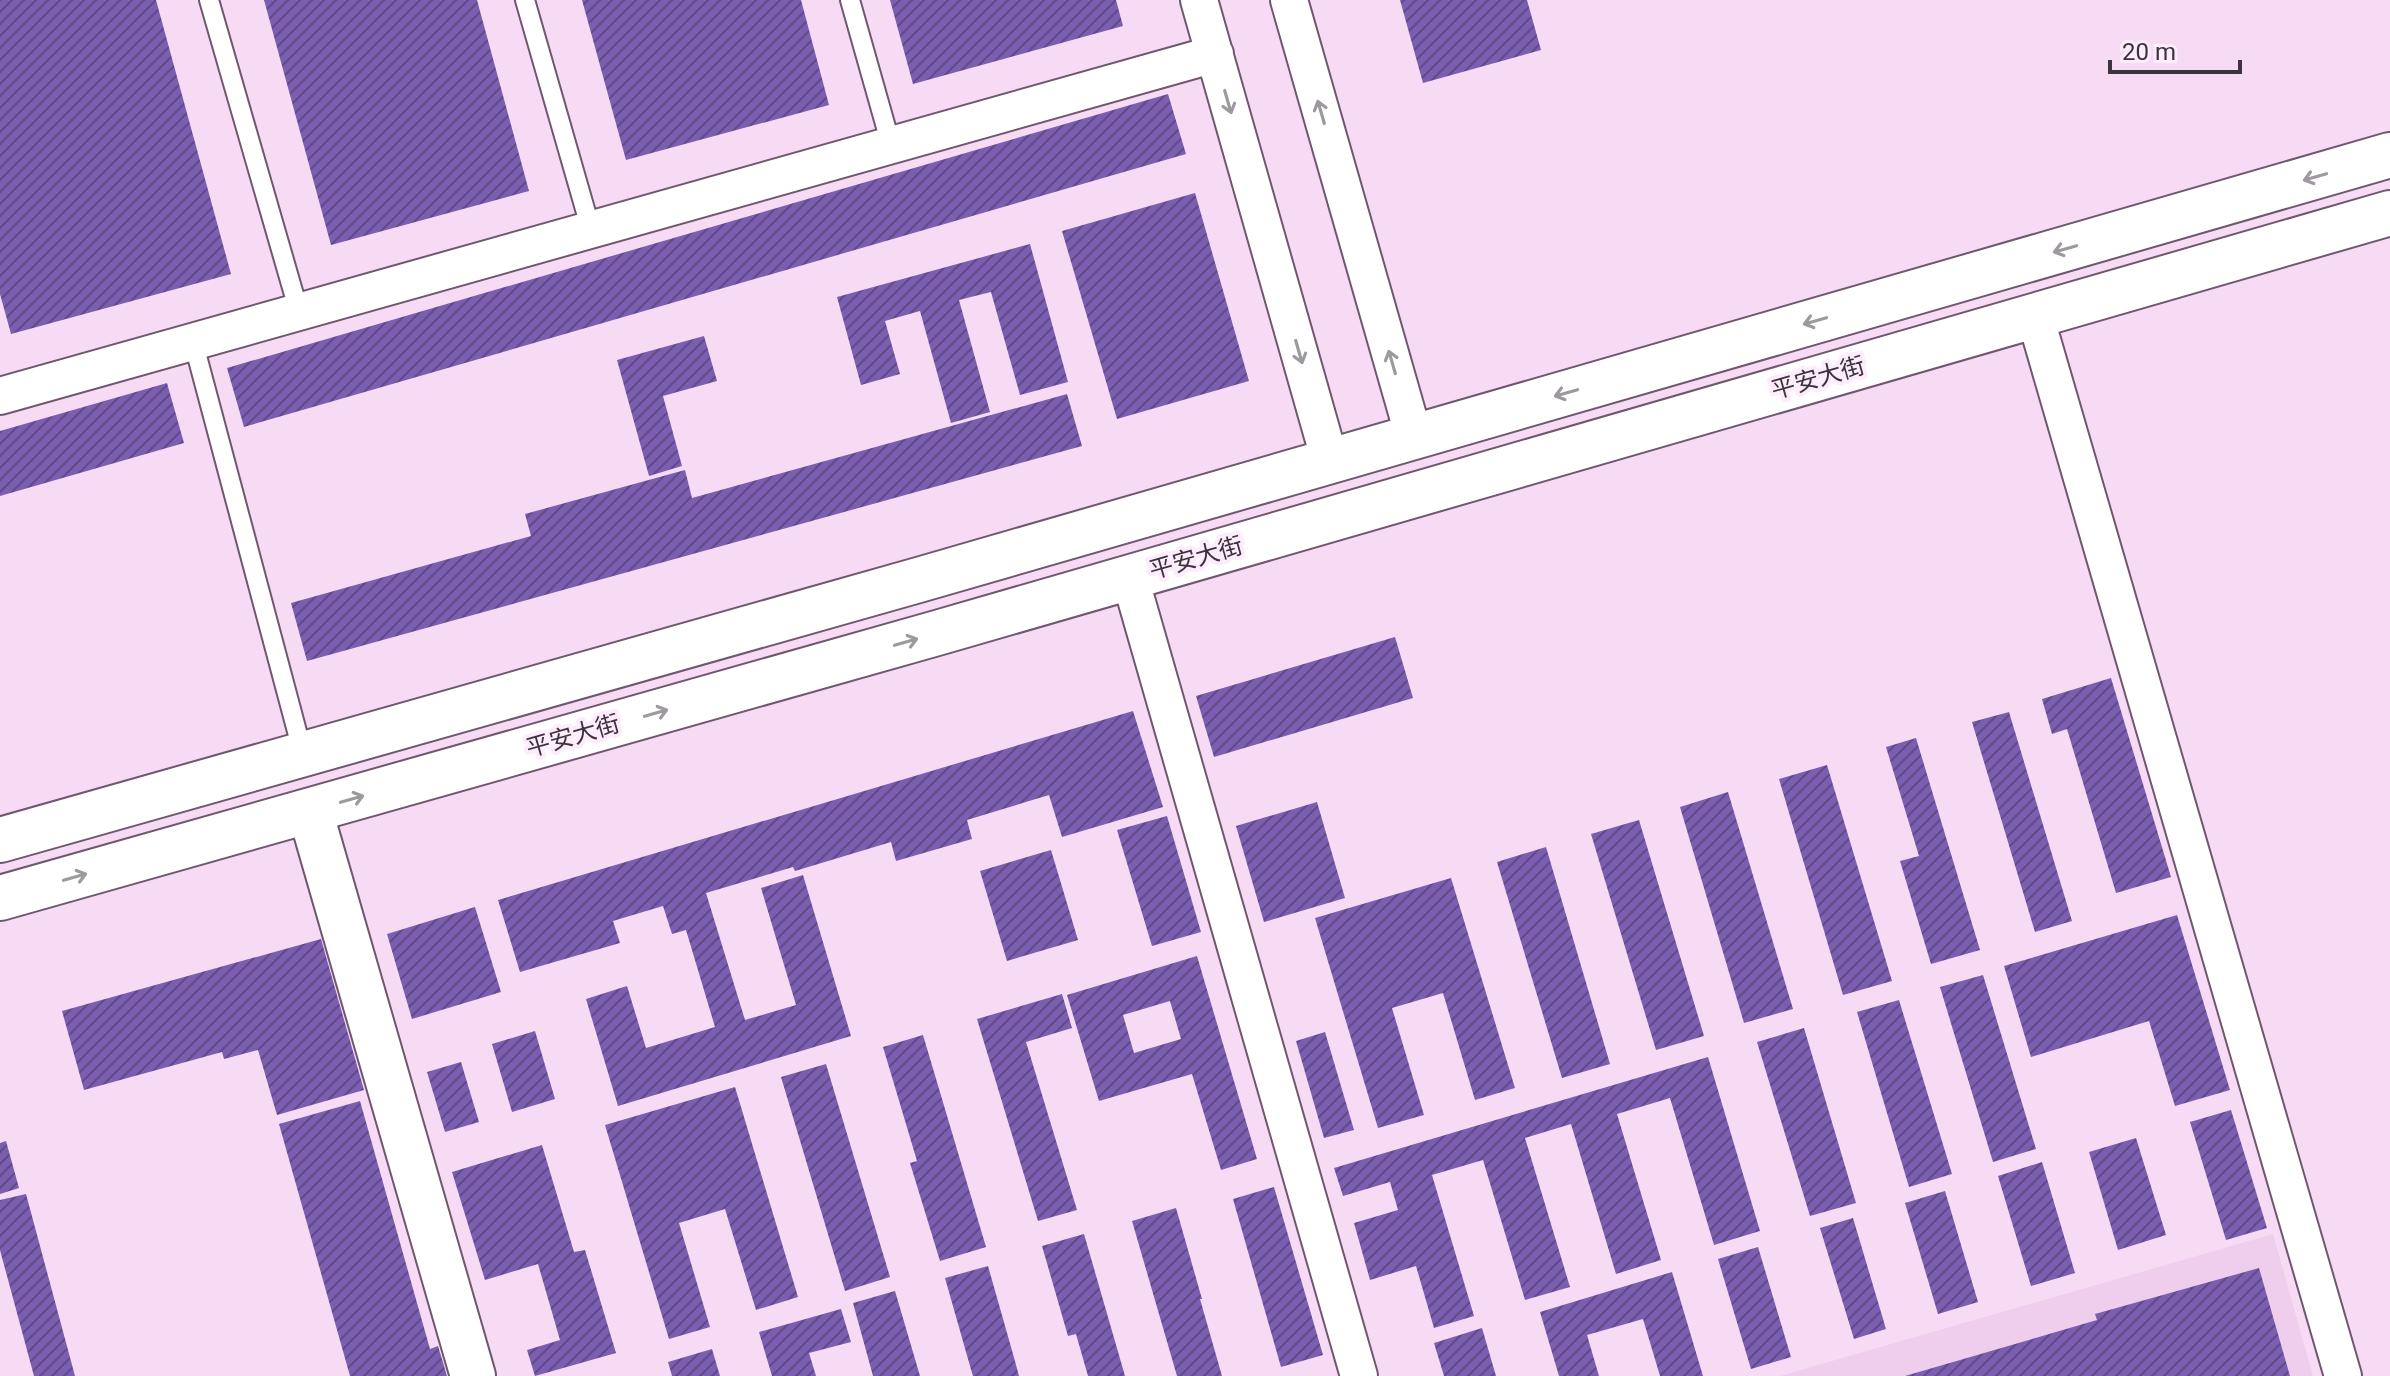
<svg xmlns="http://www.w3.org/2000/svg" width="2390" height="1376" font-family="Roboto,'Noto Sans SC',sans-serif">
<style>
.built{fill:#eeceec}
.building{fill:url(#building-hatch);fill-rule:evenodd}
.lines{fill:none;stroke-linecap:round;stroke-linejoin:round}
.service-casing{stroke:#6f586e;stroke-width:22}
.minor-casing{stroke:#6f586e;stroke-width:40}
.tertiary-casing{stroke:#6f586e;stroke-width:48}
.secondary-casing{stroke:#6f586e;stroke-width:48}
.service{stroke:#fff;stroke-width:18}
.minor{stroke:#fff;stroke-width:36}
.tertiary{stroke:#fff;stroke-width:44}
.secondary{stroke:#fff;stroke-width:44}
.oneway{stroke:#9e999e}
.labels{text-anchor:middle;stroke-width:8;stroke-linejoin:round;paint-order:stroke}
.street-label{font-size:24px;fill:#3d333c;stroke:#fdecfc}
</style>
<defs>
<pattern id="building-hatch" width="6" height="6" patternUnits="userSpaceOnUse" patternTransform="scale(2)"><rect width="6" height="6" fill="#7b5eb0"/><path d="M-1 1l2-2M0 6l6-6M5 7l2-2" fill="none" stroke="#614a88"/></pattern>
</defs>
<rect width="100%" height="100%" fill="#f7dbf4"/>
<path class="built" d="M2273,1234L2313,1376H1780Z"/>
<path class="building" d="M0,0H156L231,274L11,334L0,294Z
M264,0H477L529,191L331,245Z
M582,0H801L829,105L626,160Z
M890,0H1116L1123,26L913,84Z
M1400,0H1527L1541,50L1423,83Z
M1168,94L1186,154L244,427L227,368Z
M1195,193L1249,381L1117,419L1062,231Z
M1030,244L1068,382L1020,395L991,292L959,300L990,412L951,423L920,311L885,321L900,374L861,385L837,297Z
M704,336L717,381L663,396L682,466L649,476L617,360Z
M167,383L184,443L0,496V431Z
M1067,394L1082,446L307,661L291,603L531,536L525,514L685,470L692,498Z
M1395,637L1413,698L1214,757L1196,696Z
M2111,678L2171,877L2116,893L2067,729L2052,734L2042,699Z
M1133,711L1163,807L1062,837L1049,795L967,820L972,839L896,861L891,842L795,871L793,867L706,893L745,1020L796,1005L761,888L803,875L851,1036L618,1106L586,999L627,986L646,1048L715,1027L686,930L672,934L663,906L613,921L620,943L520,972L498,900Z
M2009,712L2072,921L2035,932L1972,722Z
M1916,738L1980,950L1931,964L1900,861L1919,856L1886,747Z
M1827,765L1892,981L1843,995L1779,779Z
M1728,792L1793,1009L1744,1023L1680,807Z
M1317,802L1345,898L1264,922L1236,826Z
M1167,816L1201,932L1152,946L1117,830Z
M1639,820L1704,1036L1656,1050L1591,834Z
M1546,847L1610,1064L1562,1078L1497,862Z
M1051,850L1078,940L1007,961L980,871Z
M1451,878L1515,1088L1475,1100L1443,993L1392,1008L1424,1115L1378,1128L1315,918Z
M475,907L501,992L412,1019L387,934Z
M2177,915L2230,1090L2175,1106L2149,1021L2031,1057L2004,966Z
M321,939L364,1090L277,1115L258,1050L224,1059L222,1052L84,1090L62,1011Z
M1197,956L1257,1159L1221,1170L1192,1074L1099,1101L1067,995ZM1170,1001L1181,1039L1134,1053L1123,1015Z
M1983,975L2036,1149L1993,1162L1940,987Z
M1062,994L1072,1028L1026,1042L1077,1210L1038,1221L977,1019Z
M1899,1000L1952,1174L1909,1187L1857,1012Z
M1804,1028L1856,1203L1810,1216L1757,1042Z
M535,1031L555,1099L512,1112L492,1044Z
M1325,1032L1354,1130L1324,1138L1296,1041Z
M923,1035L986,1247L940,1261L910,1163L917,1161L883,1047Z
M1708,1057L1760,1231L1714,1245L1670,1098L1617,1114L1661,1260L1616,1274L1571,1124L1525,1138L1570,1287L1525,1300L1483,1160L1432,1175L1474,1316L1434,1328L1416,1266L1370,1280L1354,1223L1398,1210L1390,1182L1343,1196L1334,1168Z
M461,1062L479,1122L445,1132L427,1072Z
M826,1064L890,1277L845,1291L781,1077Z
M735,1087L798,1297L756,1310L725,1209L679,1223L710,1327L669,1339L605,1125Z
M360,1101L430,1349L438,1346L447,1376H350L279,1124Z
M2231,1110L2267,1228L2226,1240L2190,1122Z
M2136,1138L2166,1235L2118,1250L2089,1152Z
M6,1141L19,1188L0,1194V1143Z
M542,1145L574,1252L585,1250L616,1353L535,1376L527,1350L560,1340L538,1264L485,1280L452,1172Z
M2042,1162L2075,1273L2031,1286L1998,1176Z
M1274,1187L1323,1355L1281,1367L1233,1199Z
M1945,1191L1978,1302L1938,1314L1905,1203Z
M26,1194L75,1376H34L0,1250V1200Z
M1176,1208L1202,1299H1200L1222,1376H1177L1132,1221Z
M1853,1218L1886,1329L1854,1339L1820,1228Z
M1084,1234L1110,1324L1125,1376H1088L1076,1334L1068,1336L1042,1246Z
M1758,1247L1791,1357L1751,1369L1718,1259Z
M988,1266L1013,1354L1019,1376H973L970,1366L945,1278Z
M2259,1268L2290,1376H1905L2097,1320L2095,1314Z
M1672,1272L1703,1376H1660L1643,1319L1587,1335L1599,1376H1559L1540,1312Z
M895,1291L920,1376H873L853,1303Z
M841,1309L851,1342L809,1353L816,1376H772L759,1332Z
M1482,1328L1496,1376H1444L1434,1343Z
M712,1349L720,1376H672L668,1362Z"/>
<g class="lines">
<g class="service-casing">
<path id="service" d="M209,0L299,312
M525,0L591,230
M850,0L891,145
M193,341L303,754"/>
</g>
<g class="minor-casing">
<path id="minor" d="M1199,0L1330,461
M1289,0L1414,437
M2035,316L2343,1376
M0,396L1215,54
M1130,578L1359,1376"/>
</g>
<g class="tertiary-casing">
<path id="tertiary" d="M310,811L473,1376"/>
</g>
<g class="secondary-casing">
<path id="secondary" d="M0,840L922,579L2390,155
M0,898L937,633L2390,213"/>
</g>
<use href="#service" class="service"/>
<use href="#minor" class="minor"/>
<use href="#tertiary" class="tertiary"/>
<use href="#secondary" class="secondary"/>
</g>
<defs><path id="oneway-shaft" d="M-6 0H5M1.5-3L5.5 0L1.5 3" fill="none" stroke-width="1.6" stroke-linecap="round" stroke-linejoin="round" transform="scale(2)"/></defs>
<g class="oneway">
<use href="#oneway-shaft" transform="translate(1228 102) rotate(74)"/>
<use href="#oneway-shaft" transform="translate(1321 112) rotate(-106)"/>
<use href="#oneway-shaft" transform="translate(2315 177) rotate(164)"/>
<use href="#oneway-shaft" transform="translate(2065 249) rotate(164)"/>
<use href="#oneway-shaft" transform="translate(1815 321) rotate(164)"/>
<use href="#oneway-shaft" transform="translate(1299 352) rotate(74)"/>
<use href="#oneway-shaft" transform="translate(1392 362) rotate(-106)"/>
<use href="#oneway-shaft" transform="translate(1566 393) rotate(164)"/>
<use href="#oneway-shaft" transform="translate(906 642) rotate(-16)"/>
<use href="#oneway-shaft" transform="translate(656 713) rotate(-16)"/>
<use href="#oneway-shaft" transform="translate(352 799) rotate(-16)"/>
<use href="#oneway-shaft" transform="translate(75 877) rotate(-16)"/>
</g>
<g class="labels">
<g class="street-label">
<text transform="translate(1818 378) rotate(-16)" y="8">平安大街</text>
<text transform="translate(1196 558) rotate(-16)" y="8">平安大街</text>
<text transform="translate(573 736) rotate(-16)" y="8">平安大街</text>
</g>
</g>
<path d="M2110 60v12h130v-12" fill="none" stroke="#3d333c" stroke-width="4"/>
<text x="2122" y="60" font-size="24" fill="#3d333c" stroke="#fdecfc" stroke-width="6" paint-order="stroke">20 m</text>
</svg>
